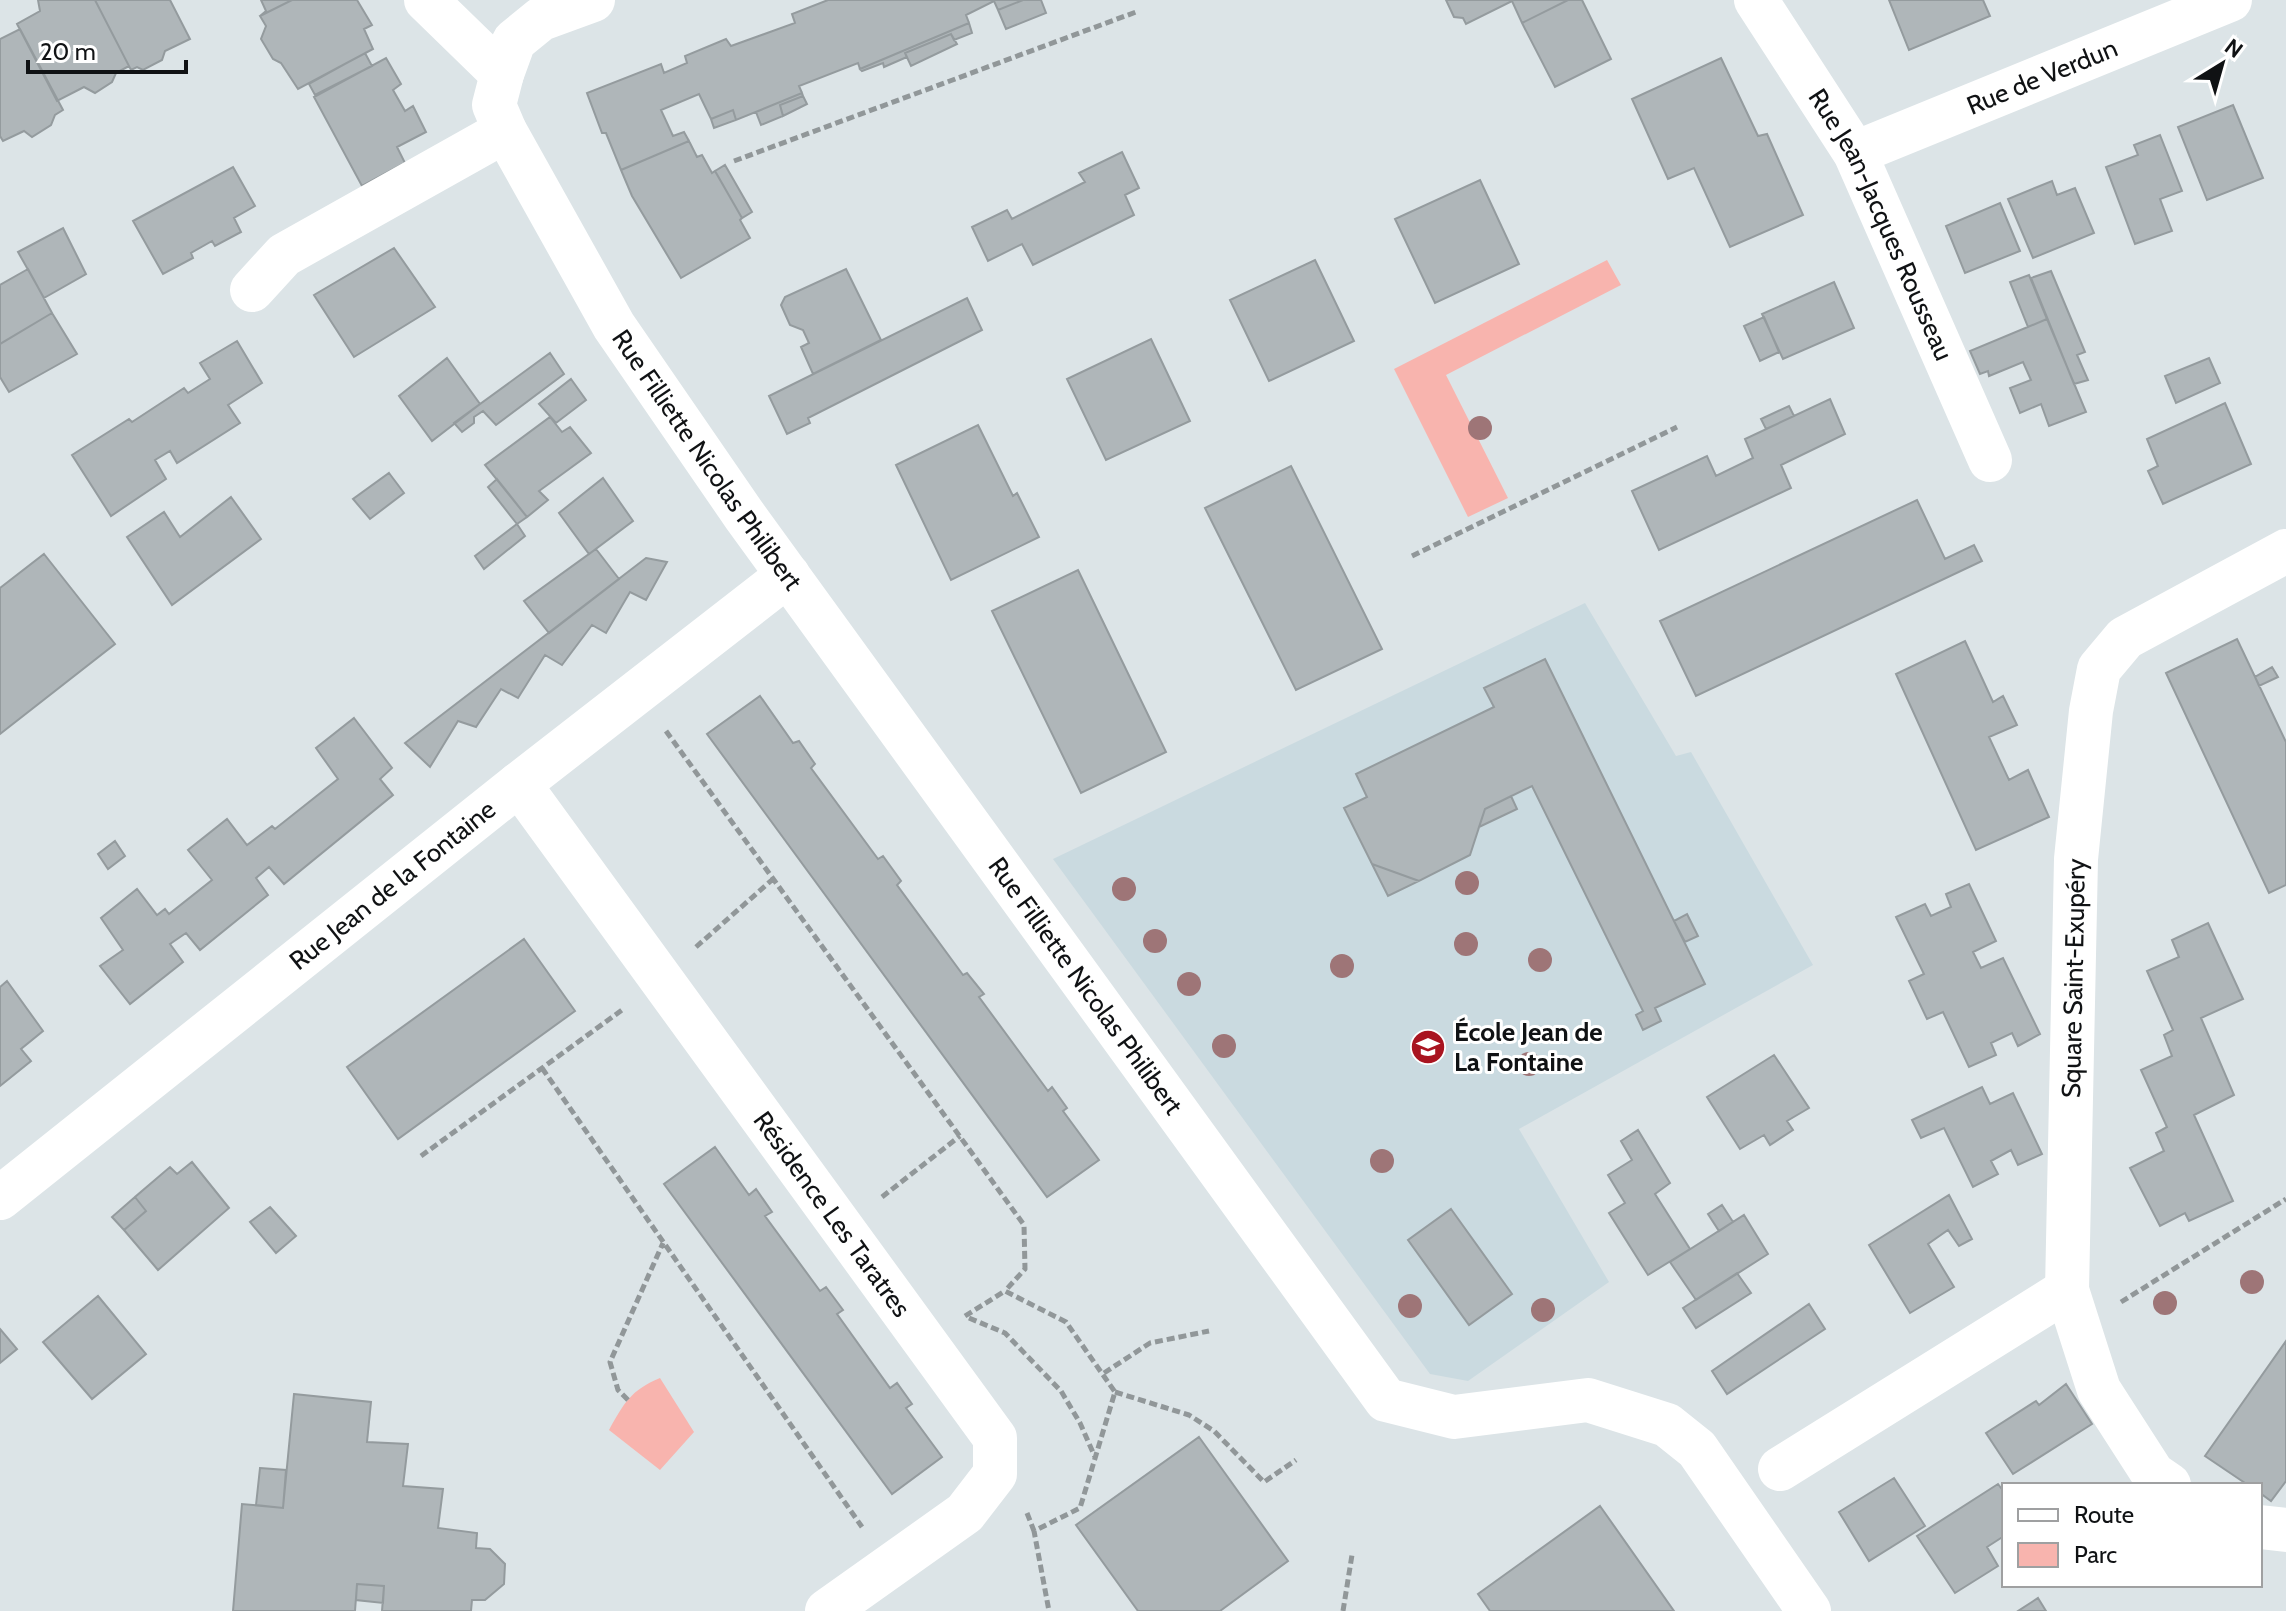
<svg xmlns="http://www.w3.org/2000/svg" width="2286" height="1611" font-family="Cabin,sans-serif">
<style>
.built{fill:#cadae0}
.green{fill:#f8b4ae}
.building{fill:#afb6b9;stroke:#949b9e;stroke-width:2}
.lines{fill:none;stroke-linecap:round;stroke-linejoin:round}
.path{stroke:#919799;stroke-width:5;stroke-dasharray:8 4;stroke-linecap:butt}
.minor{stroke:#fff;stroke-width:44}
.tree{fill:#9e7577}
.labels{text-anchor:middle;stroke-width:6;stroke-linejoin:round;paint-order:stroke}
.street-label{font-size:26px;fill:#101214;stroke:#fff}
.poi-label{font-size:26px;font-weight:bold;fill:#101214;stroke:#fff;text-anchor:start}
</style>
<rect width="100%" height="100%" fill="#dce4e7"/>
<path class="built" d="M1585,603L1676,756L1691,752L1813,965L1519,1129L1609,1282L1468,1381L1430,1374L1053,859Z"/>
<path class="green" d="M1607,260L1621,285L1446,375L1508,498L1468,517L1394,369Z
M660,1378L694,1432L660,1470L609,1430C624,1403 631,1390 660,1378Z"/>
<path class="building" d="M38,0H95L129,66L116,73L112,82L95,93L84,87L57,101L17,24L40,11Z
M95,0H170L190,39L165,51L162,60L143,70L137,67L131,70Z
M261,0H292L260,16L266,11Z
M292,0H357L372,25L364,29L373,49L298,89L281,63L273,59L261,39L266,26L260,16Z
M828,0H1023L998,10L994,1L966,15L969,23L860,69L858,63L799,86L802,93L736,120L733,110L711,119L699,94L661,110L673,136L684,132L689,141L621,170L606,133H602L587,93L661,64L664,73L687,63L685,56L726,39L731,46L795,23L792,14Z
M1023,0H1041L1046,13L1006,29L998,10Z
M1446,0H1568L1522,23L1512,1L1466,24L1463,18L1454,17Z
M1568,0H1582L1611,59L1555,87L1522,23Z
M1889,0H1983L1990,16L1909,50Z
M969,23L972,33L954,40L951,34L905,53L907,57L884,67L883,63L862,71L860,69Z
M20,29L63,110L55,115L51,125L32,137L24,131L3,141L0,136V39Z
M951,34L957,44L911,66L905,53Z
M365,53L372,66L315,95L309,84Z
M386,58L401,84L393,90L405,111L413,106L426,132L397,147L405,163L362,186L314,97Z
M1721,58L1758,136L1767,134L1803,215L1730,247L1694,168L1668,179L1632,99Z
M802,93L803,96L780,105L783,116L761,125L756,112Z
M803,96L807,104L783,116L780,105Z
M2233,105L2263,178L2207,200L2178,127Z
M733,110L736,120L714,128L711,119Z
M2160,135L2182,191L2160,199L2172,231L2135,244L2106,167L2138,155L2134,145Z
M689,141L697,157L702,155L712,173L715,171L742,218L740,220L750,238L681,278L632,196L621,170Z
M1122,152L1139,188L1125,195L1134,215L1033,265L1022,244L988,261L972,227L1007,210L1012,219L1085,182L1079,173Z
M725,165L752,212L742,218L715,171Z
M233,167L255,206L234,218L241,232L215,246L212,241L191,253L193,258L163,274L133,221Z
M1480,180L1519,264L1435,303L1395,219Z
M2052,181L2057,195L2075,188L2094,233L2033,258L2008,199Z
M2000,203L2020,251L1965,273L1946,226Z
M63,228L86,274L44,298L18,252Z
M394,248L435,307L354,357L314,295Z
M1315,260L1354,341L1269,381L1230,300Z
M28,269L52,313L0,344V285Z
M846,269L881,340L813,374L801,347L809,343L803,330L790,325L781,305L785,297Z
M2051,271L2085,352L2077,355L2088,380L2074,384L2031,278Z
M2029,275L2047,319L2028,327L2010,282Z
M1834,282L1854,328L1783,359L1762,314Z
M967,298L982,330L808,418L810,423L787,434L769,396Z
M52,313L77,354L9,392L0,377V344Z
M1764,317L1779,352L1760,361L1744,326Z
M2047,319L2086,412L2049,426L2041,404L2020,413L2010,388L2031,380L2023,362L1989,376L1988,371L1980,374L1970,351Z
M1151,339L1190,421L1106,460L1067,379Z
M237,341L262,383L228,405L240,423L177,463L170,451L155,460L166,479L111,516L72,455L129,419L132,422L184,388L188,393L210,379L200,363Z
M550,353L564,374L496,425L483,411L474,417V423L462,432L454,423Z
M447,358L480,404L432,441L399,396Z
M2209,358L2220,383L2176,403L2165,376Z
M571,379L586,400L556,423L539,404Z
M1830,399L1845,434L1781,465L1791,488L1659,550L1632,491L1707,456L1716,476L1753,458L1745,439Z
M2225,403L2251,464L2163,504L2148,471L2158,466L2147,439Z
M1789,406L1794,416L1766,429L1761,419Z
M550,417L562,432L570,427L591,453L539,491L548,500L527,517L485,465Z
M978,425L1013,496L1017,493L1039,537L951,580L896,465Z
M1291,466L1382,649L1296,690L1205,508Z
M389,473L404,493L370,519L353,499Z
M603,478L633,521L589,554L559,513Z
M497,479L527,517L517,524L488,487Z
M231,497L261,539L172,605L127,537L164,512L180,537Z
M1917,500L1945,559L1974,545L1982,561L1696,696L1660,621Z
M517,524L525,536L484,569L475,556Z
M596,549L619,579L549,633L524,601Z
M44,554L115,644L0,734V588Z
M646,558L667,562L646,600L630,592L606,633L592,625L562,665L545,655L518,698L501,689L476,727L458,721L430,767L405,743Z
M1078,570L1166,752L1081,793L992,611Z
M2237,639L2286,742V885L2269,893L2166,673Z
M1965,641L1993,702L2003,696L2017,725L1989,737L2009,780L2028,770L2049,817L1976,850L1896,674Z
M1545,659L1705,984L1655,1008L1661,1021L1643,1030L1636,1015L1643,1011L1532,786L1485,809L1470,855L1419,881L1372,864L1344,808L1367,797L1356,774L1494,707L1484,688Z
M2272,667L2278,677L2259,686L2255,677Z
M760,696L793,743L799,741L815,764L811,768L878,859L883,856L901,881L897,885L963,975L967,973L984,994L979,997L1048,1091L1052,1087L1067,1108L1063,1111L1099,1160L1047,1197L707,734Z
M354,718L392,768L380,779L393,795L284,884L269,867L256,878L268,895L200,950L186,933L170,944L183,962L130,1004L100,966L123,950L101,918L137,889L157,915L165,909L169,914L212,880L188,850L227,819L247,845L272,826L275,829L338,779L316,748Z
M1511,796L1517,809L1479,827L1485,809Z
M115,841L125,856L108,869L98,854Z
M1372,864L1419,881L1388,896Z
M1969,884L1996,941L1973,952L1981,968L2003,958L2040,1034L2018,1046L2012,1033L1991,1043L1996,1055L1969,1067L1943,1012L1927,1019L1909,981L1924,974L1896,917L1925,904L1931,916L1951,907L1946,894Z
M1687,914L1698,936L1685,942L1674,921Z
M2208,923L2243,999L2201,1018L2234,1095L2194,1115L2233,1201L2189,1221L2185,1213L2160,1226L2130,1168L2164,1151L2156,1133L2167,1127L2141,1070L2172,1056L2164,1035L2173,1030L2147,971L2179,957L2172,940Z
M524,939L575,1011L398,1139L347,1067Z
M7,981L43,1031L21,1049L31,1061L0,1086V987Z
M1774,1055L1809,1108L1787,1121L1793,1130L1770,1145L1764,1135L1740,1149L1707,1097Z
M1982,1087L1990,1104L2013,1093L2042,1154L2018,1165L2011,1150L1991,1161L1998,1174L1973,1187L1944,1128L1921,1138L1912,1120Z
M1638,1130L1670,1183L1655,1194L1690,1249L1648,1275L1609,1213L1625,1203L1608,1175L1632,1160L1621,1141Z
M715,1147L749,1195L756,1189L772,1212L765,1216L820,1291L826,1287L843,1310L837,1314L890,1388L897,1383L912,1404L906,1408L942,1457L892,1494L664,1184Z
M192,1162L229,1208L158,1270L124,1230L146,1211L135,1197L170,1167L177,1174Z
M1949,1195L1972,1239L1959,1246L1948,1230L1928,1244L1954,1287L1910,1313L1869,1245Z
M135,1197L146,1211L124,1230L112,1217Z
M1722,1205L1733,1222L1719,1231L1708,1214Z
M270,1207L296,1236L276,1253L250,1222Z
M1451,1209L1512,1294L1469,1325L1408,1240Z
M1744,1215L1768,1254L1696,1300L1670,1262Z
M1737,1273L1751,1293L1696,1328L1683,1308Z
M98,1296L146,1354L92,1399L43,1342Z
M1809,1304L1825,1329L1727,1394L1712,1371Z
M0,1329L17,1349L0,1363Z
M2286,1341V1481L2271,1501L2260,1493V1485H2248L2205,1456Z
M2066,1384L2092,1424L2013,1474L1986,1433L2036,1401L2039,1405Z
M294,1394L371,1402L367,1442L408,1444L403,1486L443,1489L438,1528L477,1533L476,1548L490,1549L505,1564L504,1584L485,1600H472L471,1611H382L384,1586L357,1584L355,1611H233L242,1504L283,1508Z
M1199,1437L1288,1561L1220,1611H1138L1076,1525Z
M260,1468L286,1470L283,1508L256,1505Z
M1894,1478L1925,1526L1869,1561L1839,1512Z
M1998,1484L2004,1492V1536L1987,1547L1998,1566L1955,1593L1917,1536Z
M1600,1506L1674,1611H1490L1478,1594Z
M357,1584L384,1586L383,1603L356,1600Z
M2038,1598L2046,1611H2018Z"/>
<g class="lines">
<path class="path" d="M734,161L1136,12
M1412,556L1677,427
M666,731L1024,1225L1025,1269L1005,1291
M696,947L773,879
M542,1068L862,1527
M421,1156L622,1010
M882,1197L960,1136
M2121,1302L2286,1199
M965,1316L1005,1291L1066,1322L1115,1392L1080,1508L1034,1531L1049,1611
M969,1318L1005,1333L1061,1391L1080,1423L1095,1457
M1104,1373L1150,1343L1209,1331
M1115,1392L1189,1415L1214,1431L1264,1482L1296,1460
M628,1400L618,1390L610,1362L663,1243
M1027,1513L1034,1531
M1343,1611L1352,1555"/>
<g class="minor">
<path d="M426,0L502,74"/>
<path id="s1" d="M593,0L541,19L514,41L502,74L494,105L505,131L614,326L744,515L1386,1400L1454,1417L1588,1400L1667,1425L1697,1449L1809,1611"/>
<path id="s2" d="M1756,0L1855,153L1990,460"/>
<path id="s3" d="M1855,153L2230,0"/>
<path d="M252,290L284,255L505,131"/>
<path id="s4" d="M519,784L995,1438V1474L965,1513L827,1611"/>
<path id="s5" d="M0,1198L519,784L788,575"/>
<path d="M1780,1469L2067,1290"/>
<path id="s6" d="M2169,1485L2153,1474L2099,1390L2067,1290L2076,859L2091,711L2099,669L2125,638L2286,551"/>
<path d="M2260,1527L2286,1530"/>
</g>
</g>
<g class="tree">
<circle cx="1480" cy="428" r="12"/>
<circle cx="1467" cy="883" r="12"/>
<circle cx="1124" cy="889" r="12"/>
<circle cx="1155" cy="941" r="12"/>
<circle cx="1466" cy="944" r="12"/>
<circle cx="1540" cy="960" r="12"/>
<circle cx="1342" cy="966" r="12"/>
<circle cx="1189" cy="984" r="12"/>
<circle cx="1224" cy="1046" r="12"/>
<circle cx="1529" cy="1064" r="12"/>
<circle cx="1382" cy="1161" r="12"/>
<circle cx="2252" cy="1282" r="12"/>
<circle cx="2165" cy="1303" r="12"/>
<circle cx="1410" cy="1306" r="12"/>
<circle cx="1543" cy="1310" r="12"/>
</g>
<defs>
<g id="school-disc" transform="scale(1.8)"><circle r="9.5" fill="#a91420" stroke="#fff"/><path d="M0-5L7-2L0 1L-7-2ZM-4 1L0 2.5L4 1V4Q0 6-4 4Z" fill="#fff"/></g>
</defs>
<g fill-rule="evenodd">
<use href="#school-disc" x="1428" y="1047"/>
</g>
<g class="labels">
<g class="street-label">
<text dy="9" stroke="none"><textPath href="#s3" startOffset="202">Rue de Verdun</textPath></text>
<text dy="9" stroke="none"><textPath href="#s2" startOffset="258">Rue Jean-Jacques Rousseau</textPath></text>
<text dy="9" stroke="none"><textPath href="#s1" startOffset="572">Rue Filliette Nicolas Philibert</textPath></text>
<text dy="9" stroke="none"><textPath href="#s5" startOffset="502">Rue Jean de la Fontaine</textPath></text>
<text dy="9" stroke="none"><textPath href="#s6" startOffset="536">Square Saint-Exupéry</textPath></text>
<text dy="9" stroke="none"><textPath href="#s1" startOffset="1220">Rue Filliette Nicolas Philibert</textPath></text>
<text dy="9" stroke="none"><textPath href="#s4" startOffset="532">Résidence Les Taratres</textPath></text>
</g>
<g class="poi-label">
<text x="1454" y="1041">École Jean de<tspan x="1454" dy="30">La Fontaine</tspan></text>
</g>
</g>
<rect x="2002" y="1483" width="260" height="104" fill="#ffffff" stroke="#9fa0a1" stroke-width="2"/>
<rect x="2018" y="1509" width="40" height="12" fill="#ffffff" stroke="#9fa0a1" stroke-width="2"/>
<text x="2074" y="1523" font-size="24" fill="#101214">Route</text>
<rect x="2018" y="1543" width="40" height="24" fill="#f8b4ae" stroke="#9fa0a1" stroke-width="2"/>
<text x="2074" y="1563" font-size="24" fill="#101214">Parc</text>
<g transform="translate(2222 64) rotate(37)" stroke="#ffffff" stroke-width="6" paint-order="stroke">
<path d="M0-6L14 30L0 20L-14 30Z" fill="#101214"/>
<text y="-12" font-size="22" font-weight="bold" text-anchor="middle" fill="#101214">N</text>
</g>
<path d="M28 60v12h158v-12" fill="none" stroke="#101214" stroke-width="4"/>
<text x="40" y="60" font-size="24" fill="#101214" stroke="#ffffff" stroke-width="6" paint-order="stroke">20 m</text>
</svg>
